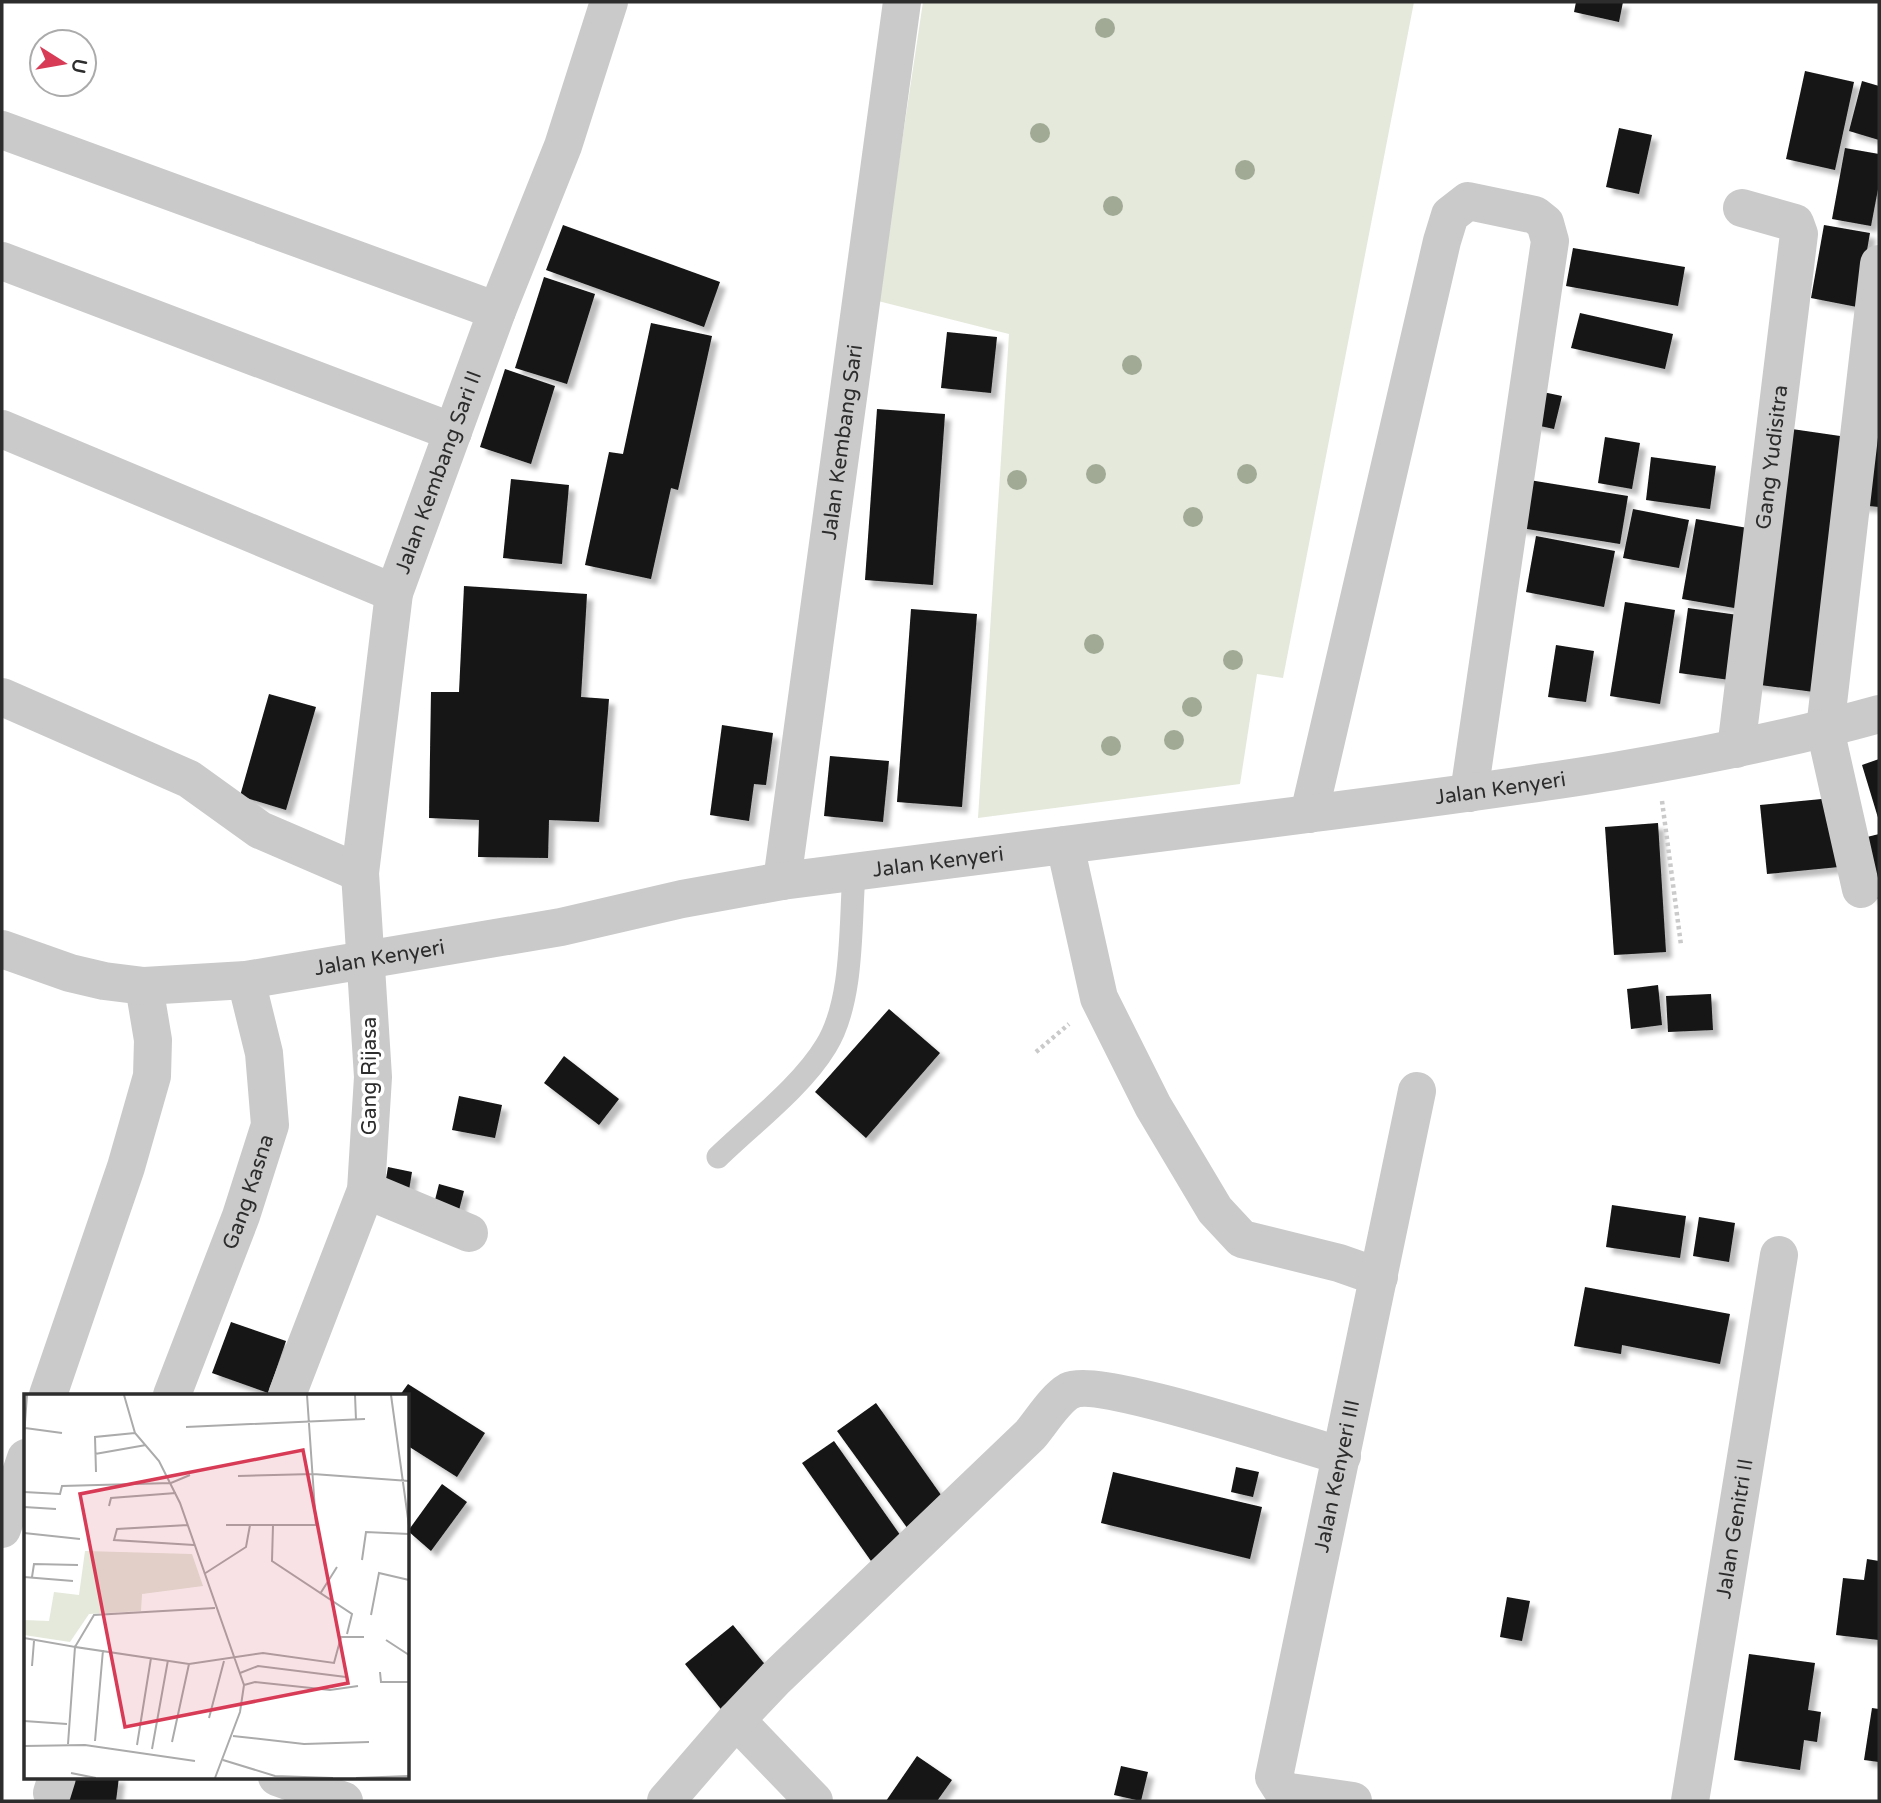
<svg xmlns="http://www.w3.org/2000/svg" width="1881" height="1803" font-family="'Varela Round',sans-serif">
<style>
.green{fill:#e4e9db}
.building{fill:#141414;filter:url(#shadow)}
.lines{fill:none;stroke-linecap:round;stroke-linejoin:round}
.path{stroke:#cacaca;stroke-width:4.5;stroke-dasharray:3.5 3.5;stroke-linecap:butt}
.service{stroke:#cacaca;stroke-width:23}
.minor{stroke:#cacaca;stroke-width:38}
.tertiary{stroke:#cacaca;stroke-width:38}
.tree{fill:#a1aa95}
.labels{text-anchor:middle;stroke-width:7;stroke-linejoin:round;paint-order:stroke}
.street-label{font-size:21px;fill:#2d2d2d;stroke:#fff}
.inset-road{fill:none;stroke:#ababab;stroke-width:2}
.view{fill:#d83b56;fill-opacity:0.15;stroke:#d83b56;stroke-width:3.5}
.inset-edge{fill:none;stroke:#2d2d2d;stroke-width:3.5}
</style>
<defs>
<filter id="shadow"><feDropShadow dx="6" dy="6" stdDeviation="2" flood-color="#0004"/></filter>
</defs>
<rect width="100%" height="100%" fill="#fff"/>
<path class="green" d="M923,2H1414L1283,678L1257,674L1240,784L978,818L1009,334L878,301Z"/>
<path class="building" d="M1576,2H1623L1619,22L1574,12Z
M1805,71L1854,82L1835,170L1786,159Z
M1862,81L1879,86V140L1849,131Z
M1619,128L1652,135L1639,194L1606,187Z
M1845,148L1879,154V184L1871,226L1832,219Z
M563,225L720,282L704,327L546,270Z
M1824,225L1870,233L1857,307L1811,298Z
M1573,248L1685,267L1678,306L1566,286Z
M544,277L595,294L567,384L515,368Z
M1580,313L1673,334L1665,369L1571,348Z
M651,323L712,336L678,490L671,488L651,579L585,565L609,452L623,454Z
M947,332L997,337L991,393L941,388Z
M505,369L555,386L531,464L480,447Z
M1538,391L1562,396L1554,429L1531,424Z
M1879,407V507L1859,505Z
M877,409L945,414L933,585L865,580Z
M1785,428L1847,437L1814,692L1753,684Z
M1605,437L1640,443L1632,489L1598,483Z
M1651,457L1716,466L1710,509L1646,500Z
M511,479L569,485L562,564L503,558Z
M1523,479L1628,496L1620,544L1515,527Z
M1633,509L1689,520L1679,568L1623,558Z
M1696,519L1759,530L1746,610L1682,599Z
M1536,536L1615,551L1604,607L1526,592Z
M464,586L587,594L581,697L609,699L599,822L549,820L548,858L478,857L479,820L429,818L431,692H459Z
M1625,602L1675,610L1660,704L1610,696Z
M1688,608L1738,615L1730,680L1679,673Z
M911,609L977,614L962,807L897,802Z
M1556,645L1594,651L1586,702L1548,697Z
M269,694L316,707L286,810L240,796Z
M722,725L773,733L766,785L754,784L749,821L710,815Z
M830,756L889,761L883,822L824,816Z
M1879,759V821L1862,765Z
M1832,798L1839,867L1767,874L1760,805Z
M1658,823L1666,952L1614,955L1605,827Z
M1879,834V898L1873,899L1859,839Z
M1658,985L1662,1025L1631,1029L1627,989Z
M1711,994L1713,1030L1668,1032L1666,996Z
M889,1009L940,1053L866,1138L815,1092Z
M564,1056L619,1099L599,1125L544,1083Z
M459,1096L502,1105L495,1138L452,1130Z
M388,1167L412,1172L408,1196L384,1191Z
M439,1184L464,1191L458,1214L433,1208Z
M1612,1205L1686,1216L1680,1258L1606,1247Z
M1699,1217L1735,1223L1729,1262L1693,1256Z
M1585,1287L1730,1314L1720,1364L1622,1345L1621,1354L1574,1346Z
M231,1322L286,1341L268,1393L212,1373Z
M408,1384L485,1433L457,1477L408,1446V1395H400Z
M876,1403L946,1502L908,1529L837,1431Z
M834,1441L903,1539L871,1561L802,1463Z
M1236,1467L1259,1472L1253,1497L1231,1492Z
M1113,1472L1262,1507L1250,1559L1101,1523Z
M442,1484L467,1502L431,1551L408,1531Z
M1867,1559L1879,1561V1640L1836,1635L1843,1578L1864,1580Z
M1507,1597L1530,1601L1522,1641L1500,1637Z
M733,1625L772,1673L724,1713L685,1664Z
M1749,1654L1815,1663L1808,1710L1821,1712L1817,1742L1804,1740L1800,1770L1734,1760Z
M1872,1708L1879,1709V1762L1864,1760Z
M917,1756L952,1780L937,1801H886Z
M1121,1766L1148,1772L1141,1801L1114,1795Z
M67,1777H119L116,1801H64Z"/>
<g class="lines">
<path class="path" d="M1662,801L1681,945
M1036,1052L1069,1024"/>
<path class="service" d="M718,1157C752,1124 802,1086 826,1046C854,1001 850,924 854,873"/>
<g class="minor">
<path d="M2,130L497,311"/>
<path d="M2,261L453,432"/>
<path d="M2,429L394,593"/>
<path d="M2,697L189,779L260,830L360,873"/>
<path id="s1" d="M1736,749L1799,234L1795,223L1742,208"/>
<path d="M1309,814L1442,241L1450,215L1468,201L1535,215L1545,223L1550,241L1469,793"/>
<path d="M1065,845L1099,998L1153,1106L1215,1210L1242,1239L1339,1263L1379,1277"/>
<path id="s2" d="M782,881L902,2"/>
<path d="M1861,889L1825,729L1879,264"/>
<path d="M366,1190L469,1233"/>
<path d="M48,1395L126,1167L152,1076L153,1040L144,986"/>
<path id="s3" d="M172,1395L241,1216L270,1125L264,1053L246,980"/>
<path id="s4" d="M287,1395L366,1190L373,1077L360,873L394,593L497,311L563,146L609,2"/>
<path d="M2,1529L26,1458"/>
<path d="M736,1720L814,1801"/>
<path d="M277,1777L344,1801"/>
<path d="M52,1793L57,1777"/>
<path d="M666,1801L736,1720L776,1678L1030,1435C1041,1422 1055,1399 1069,1391C1098,1376 1299,1444 1342,1456"/>
<path id="s5" d="M1353,1801L1290,1792L1281,1788L1274,1777L1417,1091"/>
<path id="s6" d="M1690,1801L1779,1255"/>
</g>
<path class="tertiary" id="s7" d="M2,949L70,973L104,981L144,986L246,980L561,927L682,899L782,881C958,860 1133,836 1308,814C1500,789 1692,766 1879,714"/>
</g>
<g class="tree">
<circle cx="1105" cy="28" r="10"/>
<circle cx="1040" cy="133" r="10"/>
<circle cx="1245" cy="170" r="10"/>
<circle cx="1113" cy="206" r="10"/>
<circle cx="1132" cy="365" r="10"/>
<circle cx="1096" cy="474" r="10"/>
<circle cx="1247" cy="474" r="10"/>
<circle cx="1017" cy="480" r="10"/>
<circle cx="1193" cy="517" r="10"/>
<circle cx="1094" cy="644" r="10"/>
<circle cx="1233" cy="660" r="10"/>
<circle cx="1192" cy="707" r="10"/>
<circle cx="1174" cy="740" r="10"/>
<circle cx="1111" cy="746" r="10"/>
</g>
<g class="labels">
<g class="street-label">
<text dy="7" stroke="none"><textPath href="#s2" startOffset="443">Jalan Kembang Sari</textPath></text>
<text dy="7" stroke="none"><textPath href="#s1" startOffset="294">Gang Yudisitra</textPath></text>
<text dy="7" stroke="none"><textPath href="#s4" startOffset="948">Jalan Kembang Sari II</textPath></text>
<text dy="7" stroke="none"><textPath href="#s7" startOffset="1519">Jalan Kenyeri</textPath></text>
<text dy="7" stroke="none"><textPath href="#s7" startOffset="952">Jalan Kenyeri</textPath></text>
<text dy="7" stroke="none"><textPath href="#s7" startOffset="385">Jalan Kenyeri</textPath></text>
<text transform="translate(369 1076) rotate(-90)" y="7">Gang Rijasa</text>
<text dy="7" stroke="none"><textPath href="#s3" startOffset="217">Gang Kasna</textPath></text>
<text dy="7" stroke="none"><textPath href="#s5" startOffset="394">Jalan Kenyeri III</textPath></text>
<text dy="7" stroke="none"><textPath href="#s6" startOffset="276">Jalan Genitri II</textPath></text>
</g>
</g>
<g transform="translate(24 1394)">
<rect width="385" height="385" fill="#fff"/>
<path d="M61,157L168,160L179,192L118,200L117,217L65,220L46,248L0,241V226L25,227L30,198L55,201Z" fill="#e4e9db"/>
<path class="inset-road" d="M100,1L111,39L135,67L156,109L220,291L216,318L191,384M331,1L332,26M367,1L385,132M162,33L341,25M1,34L38,39M0,42L3,1M71,60L122,51M72,78L71,43L111,39M214,82L289,80L385,87M0,98L36,100L38,92L147,89L166,81M85,112L87,104L152,99M0,113L32,115M164,131L93,135L90,146L170,151M202,131H292L283,1M249,131L248,167L328,220L323,240M0,139L56,145M338,166L342,138L385,140M180,180L222,153L226,131M0,183L49,187M8,183L10,170L54,171M296,200L313,173M347,221L355,179L385,186M0,244L51,253L70,221L191,214M362,246L385,261M8,272L10,247M356,278L357,288H385M216,279L234,272L322,283M220,291L231,288L306,296L334,292M185,324L200,267M0,327L43,330M209,342L280,350L345,348M71,347L79,256M148,348L165,270M44,350L51,253L165,270L239,259L310,269L317,243H340M113,351L127,264M0,352L61,351L171,367M128,355L144,266M199,366L251,382L309,384M47,379L72,384M332,384L385,382"/>
<path class="view" d="M279,56L324,289L101,333L56,100Z"/>
<rect width="385" height="385" class="inset-edge"/>
</g>
<rect width="1881" height="1803" fill="none" stroke="#2d2d2d" stroke-width="7"/>
<g transform="translate(63 63) rotate(101)"><circle r="33" fill="#ffffff" stroke="#ababab" stroke-width="2"/>
<path d="M0-5L12 26L0 18L-12 26Z" fill="#d83b56"/>
<text y="-10" font-size="19" font-weight="bold" text-anchor="middle" fill="#2d2d2d">U</text>
</g>
</svg>
